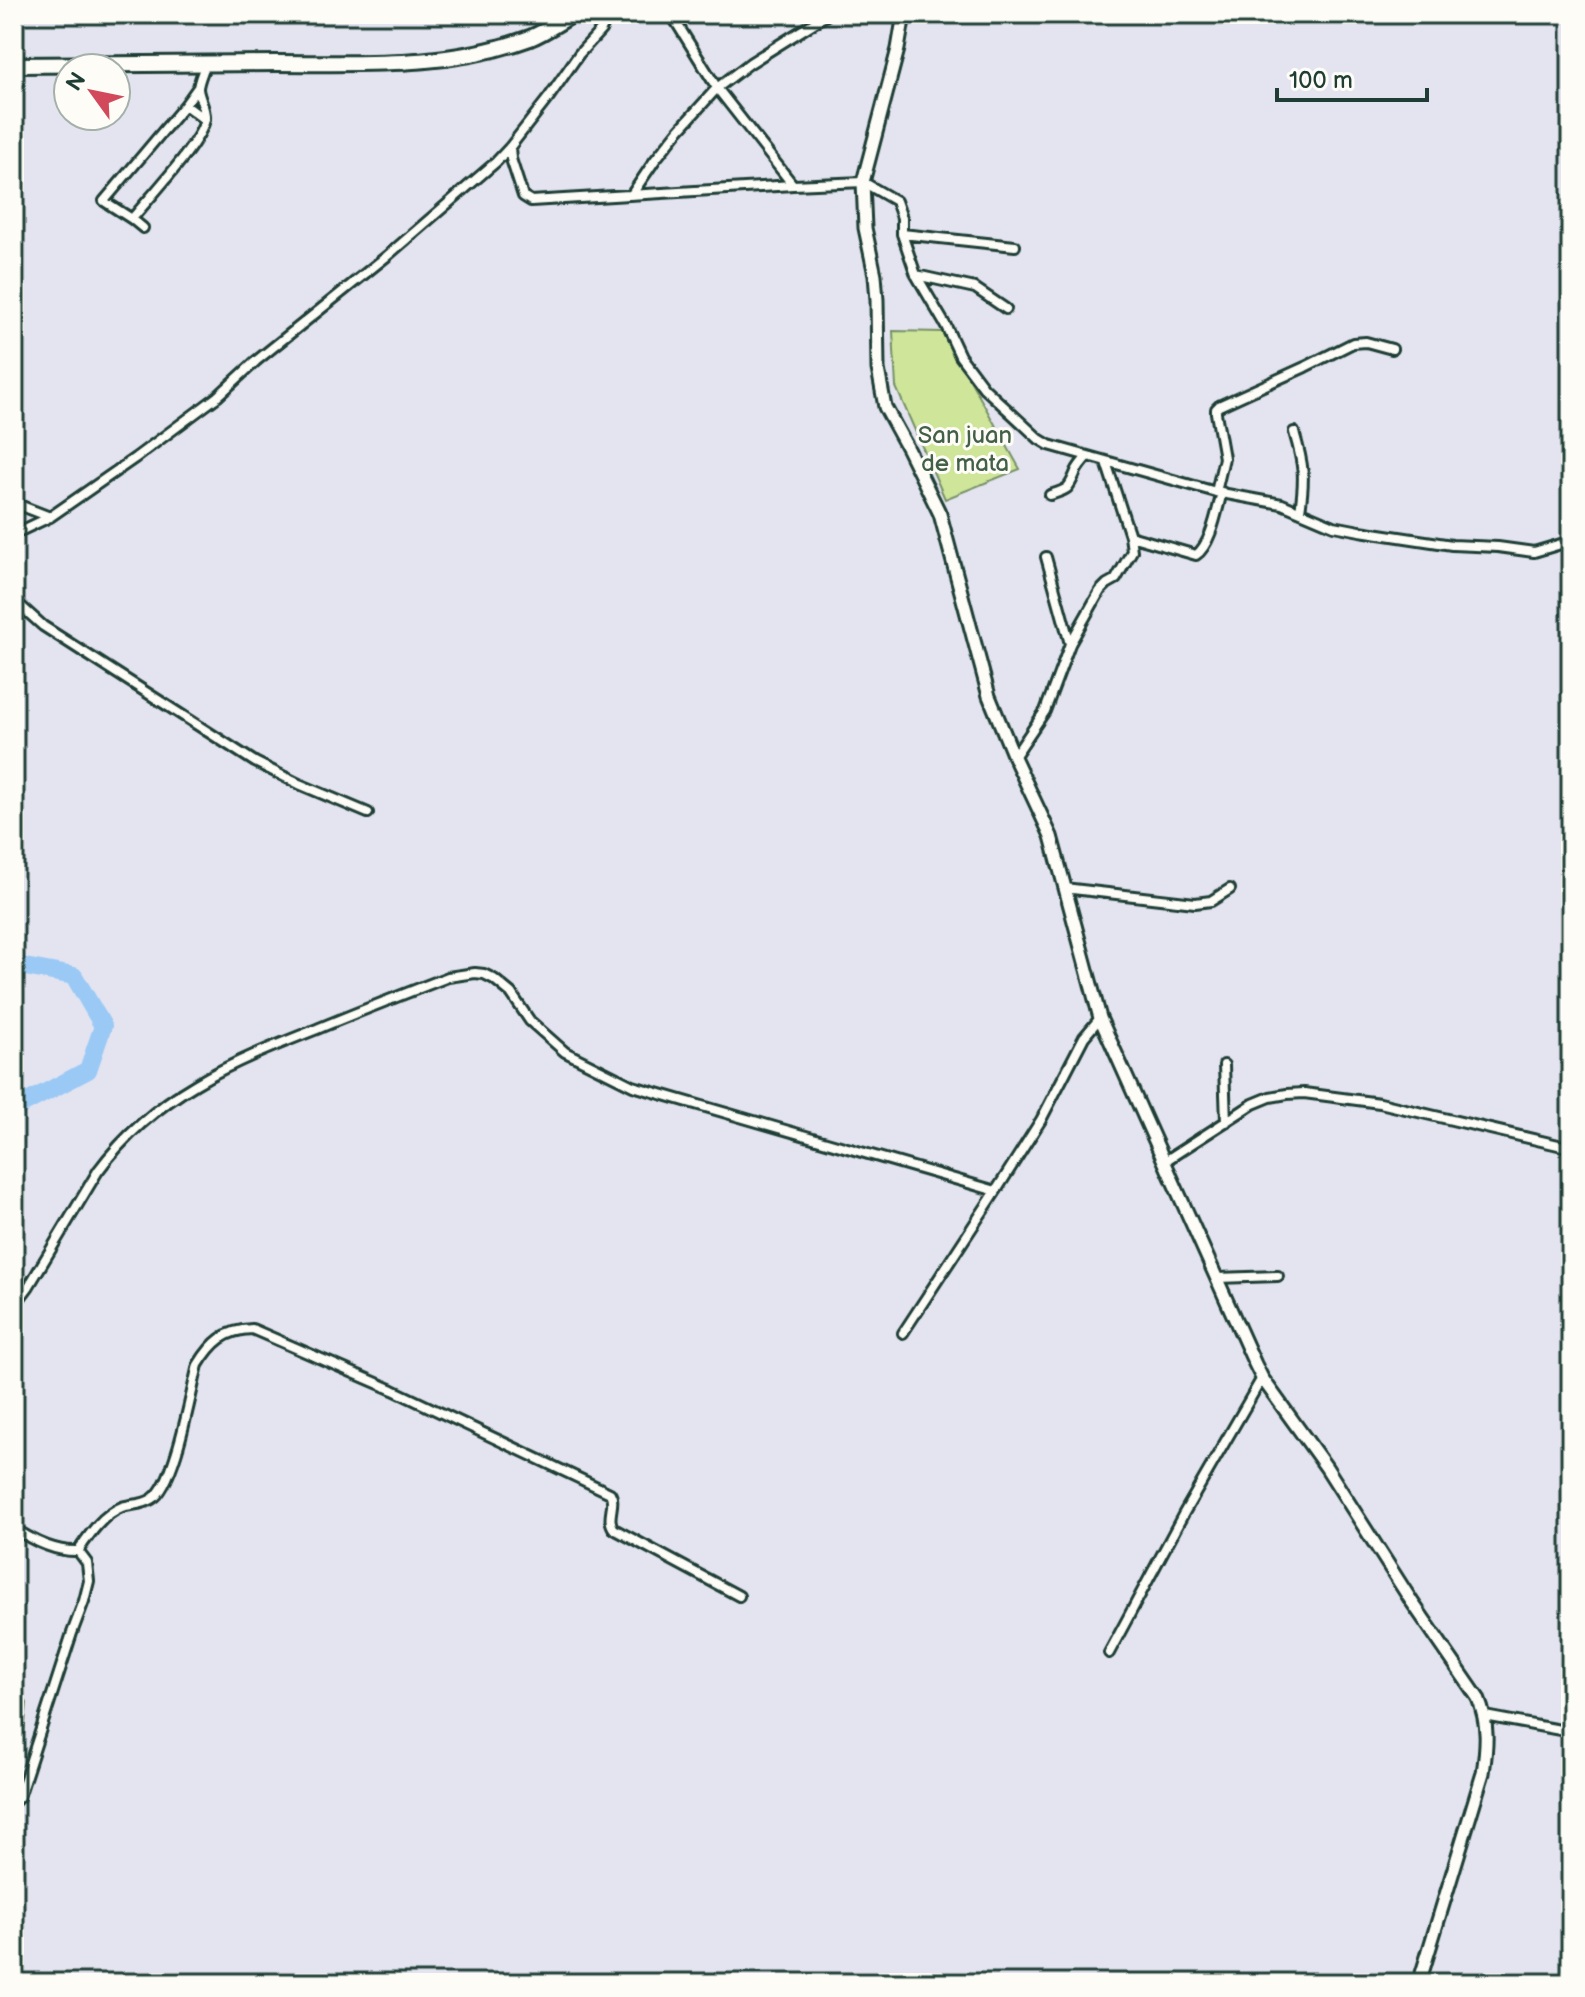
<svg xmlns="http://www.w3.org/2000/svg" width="1585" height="1997" font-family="'Balsamiq Sans',sans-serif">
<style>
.green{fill:#cee59a;stroke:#769167;stroke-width:2}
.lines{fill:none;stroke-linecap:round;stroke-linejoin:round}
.river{stroke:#9ac9f5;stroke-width:18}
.street-casing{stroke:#1f3d34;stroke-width:14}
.secondary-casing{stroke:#1f3d34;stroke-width:17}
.highway-casing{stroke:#1f3d34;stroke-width:20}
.street{stroke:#fdfcf7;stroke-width:8}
.secondary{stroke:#fdfcf7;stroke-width:11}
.highway{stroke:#fdfcf7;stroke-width:14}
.labels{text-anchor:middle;stroke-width:6;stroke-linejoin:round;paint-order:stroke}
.park-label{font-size:24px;fill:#425f48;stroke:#fdfcf7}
</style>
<rect width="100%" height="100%" fill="#e4e4f0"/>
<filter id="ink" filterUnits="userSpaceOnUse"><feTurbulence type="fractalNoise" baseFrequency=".0125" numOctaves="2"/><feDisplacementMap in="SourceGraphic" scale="16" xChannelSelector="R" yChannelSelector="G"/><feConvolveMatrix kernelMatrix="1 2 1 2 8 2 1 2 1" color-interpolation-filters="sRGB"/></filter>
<g filter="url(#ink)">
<path class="green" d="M893,331L943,332L1020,469L945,499L896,387Z
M14,1683L27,1703L24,1733L14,1742Z"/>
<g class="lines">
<path class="river" d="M14,965L74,976L103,1026L88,1070L14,1109"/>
<g class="street-casing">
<path id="street" d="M671,14L717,88L793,185L863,182L896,201L902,218V234L916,275L946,326L960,356L984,388L1039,439L1049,445L1216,492L1282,504L1334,526L1360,531L1452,545L1498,547L1534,552L1571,541
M198,87L185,105L104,201L132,219C148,199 202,142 205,119C206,108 199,99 198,89C198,82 203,72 205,65
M185,105L205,120
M510,147L511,159L523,196L531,201L793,185
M632,194L655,160L679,130L717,88L750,63L828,14
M132,219L143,228
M902,234L1015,246
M916,275L975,288L1006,309
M1294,432C1304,466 1305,477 1300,511
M1216,492L1224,458L1216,413V409L1219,406L1305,367L1353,343L1366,342L1392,349
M1050,495C1068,489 1068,490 1075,474C1077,467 1083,462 1087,456
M14,503L50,517
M14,534L50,517L135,458L217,397L256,361L387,256L496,162L510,147L549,97L579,54L601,30L609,14
M1130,536L1196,555C1211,545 1217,510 1222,492
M1046,557L1070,644
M14,600L43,626L255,762L299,784L368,813
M1014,757L1045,711L1070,644L1100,591L1107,584L1116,579L1132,551L1130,536L1106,462
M1064,888L1195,903L1211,901L1230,889
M1224,1065L1226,1122
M1165,1161L1253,1104L1270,1097L1287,1094L1304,1093L1380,1103L1571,1148
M1217,1278L1278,1276
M14,1306L29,1286L98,1171C155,1094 230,1063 317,1029C360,1011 404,994 448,977L475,973L484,974L494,979L511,993L530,1021L565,1052L633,1086L996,1191L1041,1120L1084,1037L1100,1018
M903,1333L996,1191
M14,1528C33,1541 55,1552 78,1551L87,1563L89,1581L84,1601L72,1633L19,1797L14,1802
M78,1551C89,1535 103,1514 122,1507C132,1504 143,1505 152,1499C175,1486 191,1392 198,1365C212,1342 225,1330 252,1329L393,1390L610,1493C617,1504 605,1518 614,1529L739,1596
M1109,1653L1184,1513L1262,1378
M1485,1716L1571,1732"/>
</g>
<g class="secondary-casing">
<path id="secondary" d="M904,14L898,49L863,182L865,228L875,275L877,300L878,369L885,407L908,449L940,514L989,696L1014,757L1051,836L1100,1018L1255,1364L1262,1378L1326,1467L1412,1602L1478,1698C1489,1725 1487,1745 1483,1773L1419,1983"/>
</g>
<g class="highway-casing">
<path id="highway" d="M14,65C102,64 189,64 277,63C362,63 449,68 530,38C545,32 559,22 573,14"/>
</g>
<use href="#street" class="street"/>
<use href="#secondary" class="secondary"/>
<use href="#highway" class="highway"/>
</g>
</g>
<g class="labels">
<g class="park-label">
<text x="965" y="443">San juan<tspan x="965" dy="28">de mata</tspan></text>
</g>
</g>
<rect width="1585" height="1997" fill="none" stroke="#fdfcf7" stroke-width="48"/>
<rect x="24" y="24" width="1537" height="1949" fill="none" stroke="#1f3d34" stroke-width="3" filter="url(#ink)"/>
<g transform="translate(92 92) rotate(303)"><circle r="38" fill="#fdfcf7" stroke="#a4b0a9" stroke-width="2"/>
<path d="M0-6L14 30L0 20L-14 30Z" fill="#d1495b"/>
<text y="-12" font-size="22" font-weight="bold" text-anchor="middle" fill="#1f3d34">N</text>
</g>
<path d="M1277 88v12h150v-12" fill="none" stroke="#1f3d34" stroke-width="4"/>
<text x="1289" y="88" font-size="24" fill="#1f3d34" stroke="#fdfcf7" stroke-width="6" paint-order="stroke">100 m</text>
</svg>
